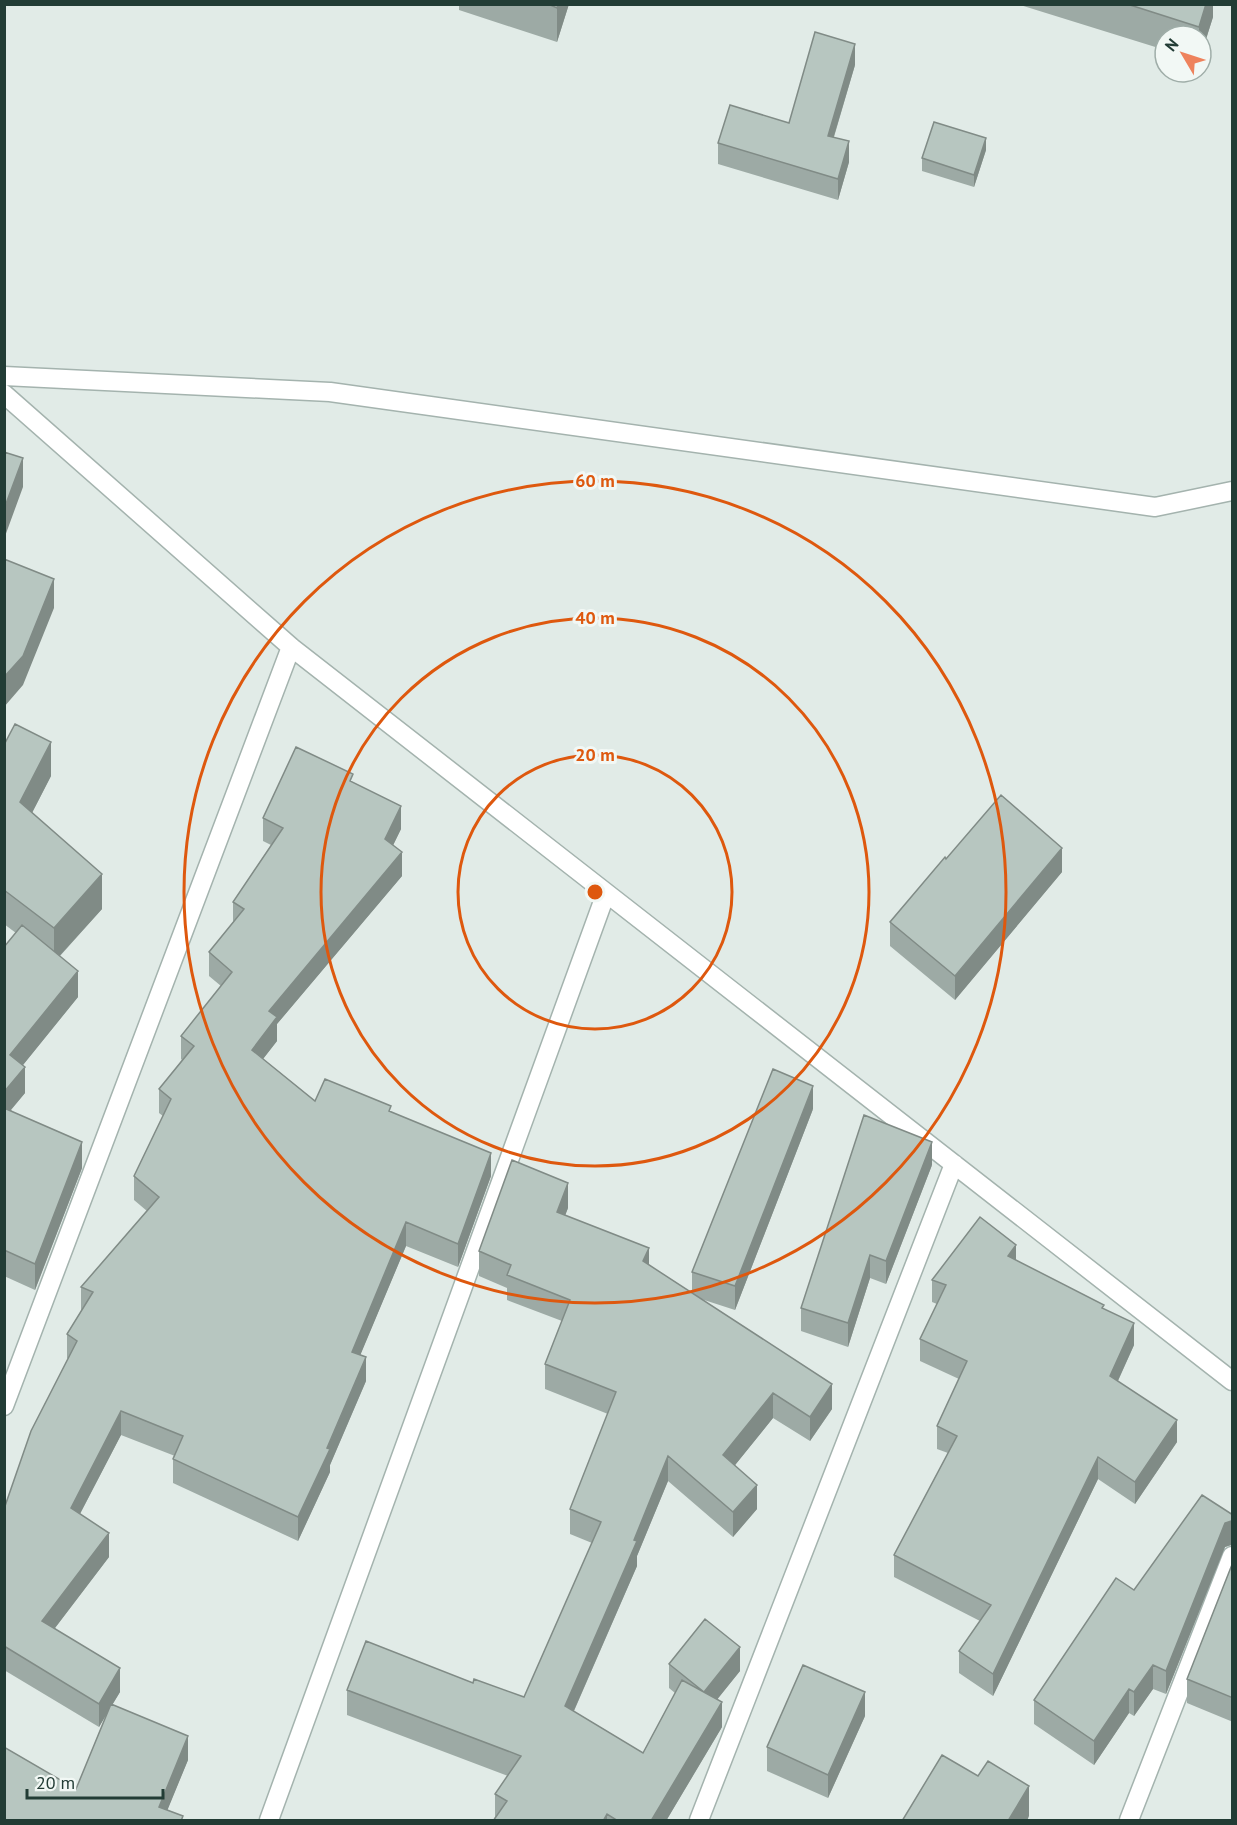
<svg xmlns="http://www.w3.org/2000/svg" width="1237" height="1825" font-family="'PT Sans',sans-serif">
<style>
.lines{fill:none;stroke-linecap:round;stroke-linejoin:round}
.street-casing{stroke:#a4b3ae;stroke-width:21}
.street{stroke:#fff;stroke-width:18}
.wall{fill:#9daaa5}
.shaded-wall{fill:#808b86}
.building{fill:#b7c6c0;stroke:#808b86;stroke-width:1.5}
.ring{fill:none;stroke:#de580e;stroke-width:3}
.centre{fill:#de580e;stroke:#f2f8f5;stroke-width:3}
.ring-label{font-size:18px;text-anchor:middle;font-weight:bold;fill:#de580e;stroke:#f2f8f5;stroke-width:6;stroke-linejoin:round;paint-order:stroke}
</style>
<rect width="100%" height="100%" fill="#e1ebe7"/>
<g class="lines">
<g class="street-casing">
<path id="street" d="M4,376L330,392L1155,507L1232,491
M4,394L291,647L1232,1381
M4,1406L291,647
M269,1820L606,893
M699,1820L954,1164
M1129,1820L1232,1556"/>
</g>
<use href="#street" class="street"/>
</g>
<path class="wall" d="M459,4H569L557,42L459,10Z
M1017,4H1213V17L1201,55V36H1165V50Z
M855,65L834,137L849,162L838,200L718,164V143L789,123Z
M986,150L974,187L922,171V158Z
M4,745L51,776L32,813L102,909L60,956L78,997L23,1065L25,1093L11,1110L82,1168L35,1290L4,1276V947L16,933L4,924Z
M353,783L401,829L393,845L402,876L277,1024V1041L263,1059L315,1101L391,1112L491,1176L458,1267L406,1246L360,1355L366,1381L330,1465V1472L298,1541L173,1483V1459L175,1456L121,1435L80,1514L109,1557L55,1628L120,1692L112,1705L188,1760L167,1810L183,1821L76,1789L107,1713L99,1727L4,1670V1509L68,1359L67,1358V1334L81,1311V1287L147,1211L134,1200V1176L163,1116L159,1113V1089L182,1060L181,1059V1036L221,986L209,976V952L233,922V902L271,845L263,841V818Z
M946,859L1062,872L955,1000L890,946V922Z
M813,1109L735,1310L701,1299L832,1409L810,1441L773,1418L735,1465L757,1509L733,1537L668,1481L637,1556V1566L574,1711L643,1753L675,1693L669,1688V1664L740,1671L717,1699L722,1727L666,1821H493L495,1817V1794L508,1776L347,1715V1690L473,1683L524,1697L592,1543L570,1534V1509L608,1414L545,1389V1364L562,1321L507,1300V1288L479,1276V1251L568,1208L565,1215L649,1265L692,1293V1272Z
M932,1165L886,1284L870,1278L848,1347L801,1331V1308Z
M1016,1260L1104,1309L1134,1345L1118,1381L1177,1442L1135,1504L1098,1479L993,1696L959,1673V1651L980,1621L894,1577V1555L948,1453L937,1449V1426L959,1379L920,1361V1339L937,1304L932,1302V1280Z
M1233,1515V1545H1231L1225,1547L1166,1694L1153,1689L1134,1716L1129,1713L1094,1765L1034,1724V1700L1134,1590Z
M1233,1562V1722L1187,1703V1679Z
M865,1716L828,1798L767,1771V1747Z"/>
<path class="shaded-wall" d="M558,4H569L557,42V8Z
M1206,4H1213V17L1201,55V36H1199V27Z
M855,44V65L828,156V136Z
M986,138V150L974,187V175Z
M849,141V162L838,200V179Z
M23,458V487L4,539V509Z
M54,579V608L23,685L4,707V677Z
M51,742V776L20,836V802Z
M401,806V829L385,862V839Z
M1062,848V872L955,1000V976Z
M402,852V876L277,1024V1041L252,1073V1050L269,1011Z
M102,874V909L54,962V928Z
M78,971V997L10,1081V1055Z
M25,1067V1093L4,1118V1092Z
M813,1086V1109L735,1310V1286Z
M82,1142V1168L35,1290V1264Z
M932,1142V1165L886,1284V1261Z
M491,1153V1176L458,1267V1244Z
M568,1183V1208L557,1237V1212Z
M406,1222V1246L352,1375V1352Z
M1016,1245V1267L1008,1256Z
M649,1248V1273L643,1261Z
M870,1255V1278L848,1347V1323Z
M1134,1323V1345L1110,1398V1376Z
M366,1357V1381L330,1465V1472L298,1541V1517Z
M832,1384V1409L810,1441V1417Z
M773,1393V1418L723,1480V1455Z
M121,1411V1435L71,1531V1508Z
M1177,1420V1442L1135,1504V1482Z
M668,1456V1481L637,1556V1566L565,1731V1706Z
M1098,1457V1479L993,1696V1674Z
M757,1485V1509L733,1537V1512Z
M1231,1521V1545L1225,1547L1166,1694V1671L1225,1523Z
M109,1533V1557L42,1645V1621Z
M740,1647V1671L704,1716V1692Z
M1153,1665V1689L1134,1716V1692Z
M120,1668V1692L99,1727V1704Z
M1129,1689V1713L1094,1765V1741Z
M865,1692V1716L828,1798V1775Z
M722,1702V1727L666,1821H651Z
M188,1736V1760L163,1821L159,1807Z
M1029,1786V1816L1027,1821H1008Z
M607,1814V1821H603Z"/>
<path class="building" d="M548,4H558L557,8Z
M1127,4H1206L1199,27Z
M815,32L855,44L828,136L849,141L838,179L718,143L730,105L789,123Z
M934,122L986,138L974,175L922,158Z
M4,452L23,458L4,509Z
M4,559L54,579L23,656L4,677Z
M15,724L51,742L20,802L102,874L54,928L4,890V745Z
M296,747L353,774L350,781L401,806L385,839L402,852L269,1011L277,1017L252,1050L315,1101L325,1079L391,1106L389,1111L491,1153L458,1244L406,1222L352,1352L366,1357L327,1448L330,1449L298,1517L173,1459L183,1436L121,1411L71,1508L109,1533L42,1621L120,1668L99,1704L4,1646V1509L31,1431L77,1341L67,1334L93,1292L81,1287L159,1197L134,1176L171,1099L159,1089L194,1046L181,1036L232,972L209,952L244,909L233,902L283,828L263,818Z
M1001,795L1062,848L955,976L890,922L945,857L946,859Z
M22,925L78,971L10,1055L25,1067L4,1092V947Z
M773,1069L813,1086L735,1286L692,1272Z
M4,1108L82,1142L35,1264L4,1250Z
M864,1115L932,1142L886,1261L870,1255L848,1323L801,1308Z
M512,1160L568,1183L557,1212L649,1248L643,1261L832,1384L810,1417L773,1393L723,1455L757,1485L733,1512L668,1456L634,1540L637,1541L565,1706L643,1753L682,1680L722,1702L651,1821H618L607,1814L603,1821H493L507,1801L495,1794L521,1756L347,1690L366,1641L473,1683L474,1679L524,1697L601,1522L570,1509L616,1392L545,1364L570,1300L507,1275L511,1265L479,1251Z
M980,1217L1016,1245L1008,1256L1104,1305L1102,1308L1134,1323L1110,1376L1177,1420L1135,1482L1098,1457L993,1674L959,1651L991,1605L894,1555L957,1436L937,1426L967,1361L920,1339L946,1285L932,1280Z
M1202,1495L1233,1515V1522L1231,1521L1225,1523L1166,1671L1153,1665L1134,1692L1129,1689L1094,1741L1034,1700L1116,1578L1134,1590Z
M1233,1562V1698L1187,1679Z
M705,1619L740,1647L704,1692L669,1664Z
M803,1665L865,1692L828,1775L767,1747Z
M111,1704L188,1736L159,1807L183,1816L181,1821H4V1747L76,1789Z
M942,1755L978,1776L988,1761L1029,1786L1008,1821H902Z"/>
<g class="ring">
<circle cx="595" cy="892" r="137"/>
<circle cx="595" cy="892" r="274"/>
<circle cx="595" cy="892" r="411"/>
</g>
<circle cx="595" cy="892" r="9" class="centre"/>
<g class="ring-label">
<text x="595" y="487">60 m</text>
<text x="595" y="624">40 m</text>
<text x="595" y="761">20 m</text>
</g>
<rect width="1237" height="1825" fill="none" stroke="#223c35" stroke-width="12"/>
<g transform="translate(1183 54) rotate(309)"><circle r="28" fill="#f2f8f5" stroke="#9fada8" stroke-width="1.5"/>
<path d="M0-4.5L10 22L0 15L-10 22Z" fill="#ee825c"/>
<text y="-9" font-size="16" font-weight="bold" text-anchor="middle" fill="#223c35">N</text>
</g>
<path d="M27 1789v9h136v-9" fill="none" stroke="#223c35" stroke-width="3"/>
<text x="36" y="1789" font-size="18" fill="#223c35" stroke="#f2f8f5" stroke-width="4.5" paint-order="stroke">20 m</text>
</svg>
